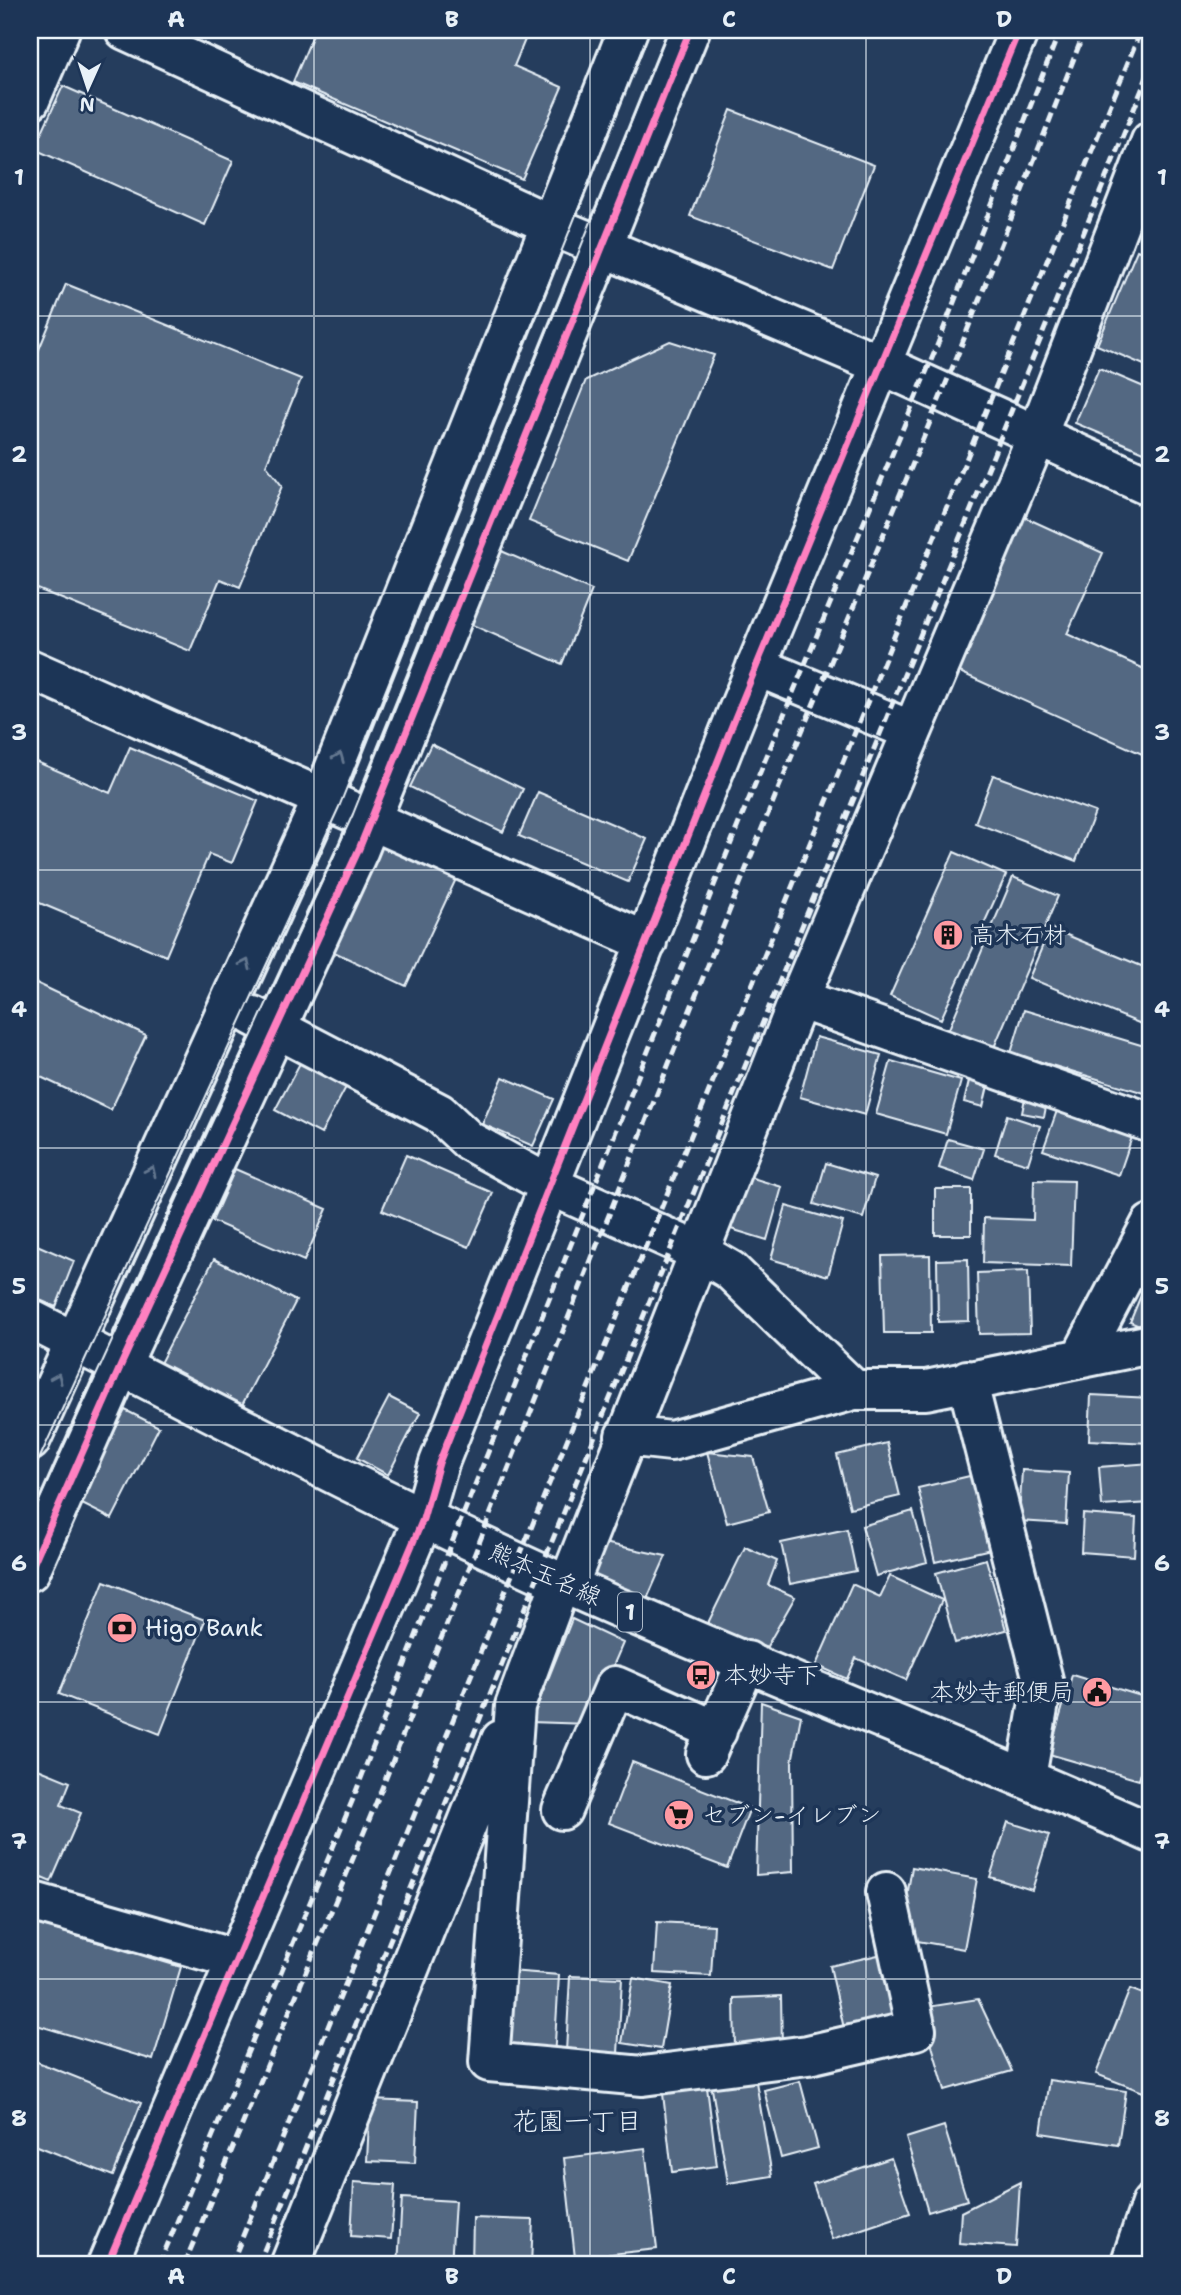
<svg xmlns="http://www.w3.org/2000/svg" width="1181" height="2295" font-family="'Shantell Sans','Klee One',sans-serif">
<style>
.building{fill:#536782;stroke:#e8f1f8;stroke-width:2}
.lines{fill:none;stroke-linecap:round;stroke-linejoin:round}
.minor-casing{stroke:#e8f1f8;stroke-width:44}
.major-casing{stroke:#e8f1f8;stroke-width:44}
.minor{stroke:#1d3557;stroke-width:38}
.major{stroke:#1d3557;stroke-width:38}
.tram{stroke:#e8f1f8;stroke-width:2}
.rail{stroke:#e8f1f8;stroke-width:5;stroke-dasharray:10 5;stroke-linecap:butt}
.cycleway-casing{stroke:#1d3557;stroke-width:11}
.cycleway{stroke:#ff80c0;stroke-width:7}
.oneway{stroke:#64778f}
.grid{fill:none;stroke:#e8f1f8;stroke-width:2;stroke-opacity:0.55}
.labels{text-anchor:middle;stroke-width:7;stroke-linejoin:round;paint-order:stroke}
.shield{fill:#1d3557;stroke:#abb9c8;stroke-width:2}
.shield-label{font-size:23px;font-weight:bold;fill:#e8f1f8}
.poi-label{font-size:24px;fill:#e8f1f8;stroke:#1d3557;text-anchor:start}
.street-label{font-size:24px;fill:#e8f1f8;stroke:#1d3557}
.neighbourhood-label{font-size:26px;fill:#e8f1f8;stroke:#1d3557}
.neatline{fill:none;stroke:#e8f1f8;stroke-width:2.5}
.grid-label{font-size:23px;text-anchor:middle;font-weight:bold;fill:#e8f1f8}
</style>
<rect width="100%" height="100%" fill="#253d5d"/>
<filter id="ink" filterUnits="userSpaceOnUse"><feTurbulence type="fractalNoise" baseFrequency=".0143" numOctaves="2"/><feDisplacementMap in="SourceGraphic" scale="14" xChannelSelector="R" yChannelSelector="G"/><feConvolveMatrix kernelMatrix="1 2 1 2 8 2 1 2 1" color-interpolation-filters="sRGB"/></filter>
<g filter="url(#ink)">
<path class="building" d="M315,30H529L514,66L562,87L522,179L293,82Z
M63,86L233,161L205,225L34,149Z
M731,110L874,165L833,270L690,216Z
M1137,250L1151,256V368L1097,345Z
M66,284L301,379L266,465L282,486L240,587L220,579L190,651L30,586V371Z
M670,341L714,355L628,561L529,521L586,380Z
M1099,368L1151,390V455L1075,423Z
M1022,516L1103,553L1067,634L1151,672V758L953,669Z
M499,550L592,590L562,664L470,624Z
M431,744L523,789L503,832L410,787Z
M130,747L258,801L232,863L209,854L166,956L30,899V759L110,793Z
M993,775L1095,812L1076,861L975,823Z
M538,792L647,839L628,882L519,836Z
M382,845L456,879L406,986L332,951Z
M954,852L1006,875L941,1019L890,996Z
M1013,877L1058,896L993,1050L948,1031Z
M1050,928L1151,970V1028L1029,978Z
M30,980L146,1035L111,1110L30,1072Z
M1024,1010L1151,1048V1095L1011,1053Z
M816,1037L881,1055L865,1115L800,1097Z
M307,1050L353,1074L321,1134L275,1110Z
M891,1061L961,1081L946,1134L876,1114Z
M503,1077L554,1099L533,1146L482,1124Z
M970,1077L989,1082L983,1107L964,1102Z
M1026,1093L1048,1097L1044,1117L1022,1113Z
M1059,1105L1134,1131L1119,1175L1043,1150Z
M1007,1115L1040,1126L1028,1164L995,1154Z
M948,1139L984,1149L974,1180L939,1168Z
M406,1155L493,1193L469,1247L382,1210Z
M826,1163L875,1178L863,1218L814,1204Z
M235,1169L327,1209L304,1261L212,1221Z
M746,1176L782,1187L767,1240L731,1229Z
M1034,1180L1074,1181L1071,1266L983,1263L984,1218L1033,1220Z
M935,1189H971V1235H935Z
M786,1206L843,1222L828,1276L771,1259Z
M30,1242L74,1261L56,1307L30,1296Z
M930,1255L931,1333H884L882,1256Z
M214,1259L296,1301L240,1409L158,1367Z
M968,1259L969,1321L938,1322L937,1260Z
M1028,1271L1030,1333L979,1334L977,1273Z
M1151,1271V1331L1130,1322Z
M1091,1395L1151,1398L1150,1443L1089,1440Z
M389,1397L420,1413L388,1475L357,1458Z
M125,1410L159,1427L112,1519L78,1502Z
M887,1443L900,1496L850,1508L837,1455Z
M707,1452L753,1457L769,1512L727,1523Z
M1151,1463V1503L1102,1506L1099,1467Z
M1022,1470L1069,1473L1066,1524L1019,1521Z
M974,1475L991,1549L935,1562L918,1488Z
M913,1511L927,1562L876,1576L862,1526Z
M1083,1514L1136,1518L1134,1556L1081,1552Z
M847,1529L856,1571L790,1584L781,1543Z
M604,1543L666,1556L647,1599L592,1574Z
M745,1547L777,1561L768,1585L795,1597L766,1648L707,1625Z
M986,1559L1006,1630L955,1643L936,1573Z
M890,1576L942,1600L906,1680L856,1658L847,1679L816,1665L852,1584L880,1597Z
M104,1581L205,1620L160,1734L59,1694Z
M572,1619L623,1643L588,1724L531,1722Z
M1072,1675L1151,1699V1738L1139,1780L1049,1754Z
M761,1702L801,1716L792,1762L793,1872L756,1875Z
M632,1762L750,1808L727,1868L609,1823Z
M38,1769L70,1782L61,1805L81,1813L51,1882L30,1873V1788Z
M1008,1822L1049,1835L1032,1890L990,1877Z
M912,1867L977,1879L964,1949L900,1938Z
M30,1922L181,1967L153,2060L30,2023Z
M657,1922L714,1925L711,1976L654,1973Z
M891,1952L907,2019L845,2033L830,1966Z
M510,1971L559,1975L554,2059L505,2055Z
M570,1976L622,1978L618,2054L566,2052Z
M633,1978L672,1985L661,2049L622,2043Z
M1130,1989L1151,1997V2095L1096,2074Z
M781,1996L782,2048L735,2050L734,1998Z
M978,1999L1012,2071L945,2090L921,2008Z
M30,2059L141,2103L113,2176L30,2143Z
M754,2070L772,2176L728,2183L710,2077Z
M706,2079L717,2166L672,2172L662,2085Z
M1049,2080L1126,2091L1118,2145L1041,2133Z
M800,2081L818,2148L781,2158L764,2090Z
M370,2100L418,2102L415,2163L367,2161Z
M944,2126L967,2200L928,2212L906,2138Z
M645,2148L657,2249L575,2258L564,2158Z
M891,2158L910,2213L832,2239L813,2184Z
M354,2182L395,2185L391,2239L351,2236Z
M1020,2182L1016,2247L959,2243L961,2212Z
M402,2198L455,2201L451,2265H398Z
M473,2218L533,2220L531,2265H472Z"/>
<g class="lines">
<g class="minor-casing">
<path id="minor" d="M125,30L569,233L880,364L1151,487
M30,100L60,30
M756,666L912,731
M30,669L647,942
M799,999L1151,1123
M253,1016L439,1113L469,1141L549,1185L697,1251L730,1270L854,1390H926L1151,1344
M1082,1356L1151,1224
M967,1380L1043,1680L1026,1777
M625,1436L671,1441L854,1390
M30,1441L322,800L628,30
M30,1571L121,1365L359,849L690,30
M561,1582L515,1706L489,2062L643,2076L808,2055L916,2030L886,1892
M568,1586L799,999L1037,436L1151,141
M706,1754L747,1661
M562,1810L615,1686L717,1731
M30,1901L235,1959
M107,2265L423,1519L439,1463L735,718L1019,30
M290,2265L501,1740"/>
</g>
<g class="major-casing">
<path id="major" d="M30,1319C208,1410 386,1504 569,1586C761,1672 959,1747 1151,1833
M1130,2265L1151,2204"/>
</g>
<use href="#minor" class="minor"/>
<use href="#major" class="major"/>
<path class="tram" d="M30,1479L339,807L650,30
M30,1520L353,814L668,30"/>
<path class="rail" d="M159,2265L353,1799L453,1540L741,818L935,351L1060,30
M184,2265L374,1808L763,826L956,359L1085,30
M231,2265L1141,30
M258,2265L1151,67"/>
<g class="cycleway-casing">
<path id="cycleway" d="M30,1571L121,1365L359,849L690,30
M107,2265L423,1519L439,1463L735,718L1019,30"/>
</g>
<use href="#cycleway" class="cycleway"/>
</g>
<defs><path id="oneway-chevron" d="M-2-3.5L2.5 0L-2 3.5" fill="none" stroke-width="1.6" stroke-linecap="round" stroke-linejoin="round" transform="scale(1.75)"/></defs>
<g class="oneway">
<use href="#oneway-chevron" transform="translate(339 757) rotate(-68)"/>
<use href="#oneway-chevron" transform="translate(246 964) rotate(-65)"/>
<use href="#oneway-chevron" transform="translate(151 1171) rotate(-65)"/>
<use href="#oneway-chevron" transform="translate(57 1378) rotate(-66)"/>
</g>
</g>
<path class="grid" d="M314,30V2265M590,30V2265M866,30V2265M30,316H1151M30,593H1151M30,870H1151M30,1148H1151M30,1425H1151M30,1702H1151M30,1979H1151"/>
<defs>
<g id="building-disc" transform="scale(1.575)"><circle r="9.5" fill="#ff9aa2" stroke="#1d3557"/><path d="M-4-6H4V6H1V3H-1V6H-4ZM-2.5-4.3h1.7v1.8h-1.7ZM.8-4.3h1.7v1.8H.8ZM-2.5-1h1.7V.8h-1.7ZM.8-1h1.7V.8H.8Z" fill="#111"/></g>
<g id="bank-disc" transform="scale(1.575)"><circle r="9.5" fill="#ff9aa2" stroke="#1d3557"/><path d="M-6-4H6V4H-6ZM0-2.3a2.3 2.3 0 1 0 0 4.6a2.3 2.3 0 1 0 0-4.6Z" fill="#111"/></g>
<g id="bus-disc" transform="scale(1.575)"><circle r="9.5" fill="#ff9aa2" stroke="#1d3557"/><path d="M-5-6H5V4H4V6H2V4H-2V6H-4V4H-5ZM-3.5-4V0h7V-4ZM-3.5 1.2v1.5H-2V1.2ZM2 1.2v1.5H3.5V1.2Z" fill="#111"/></g>
<g id="civic-disc" transform="scale(1.575)"><circle r="9.5" fill="#ff9aa2" stroke="#1d3557"/><path d="M-.6-6.5H3V-4.5H.6V-3L4-1V1h2V6H-6V1h2V-1L-.6-3ZM-1.2 2.5V6h2.4V2.5Z" fill="#111"/></g>
<g id="supermarket-disc" transform="scale(1.575)"><circle r="9.5" fill="#ff9aa2" stroke="#1d3557"/><path d="M-6-5.5h2.5l.6 2H6L4.5 2H-2.5L-4.4-4H-6ZM-1.5 3.2a1.3 1.3 0 1 0 .1 0ZM3 3.2a1.3 1.3 0 1 0 .1 0Z" fill="#111"/></g>
</defs>
<g fill-rule="evenodd">
<use href="#building-disc" x="948" y="935"/>
<use href="#bank-disc" x="122" y="1628"/>
<use href="#bus-disc" x="701" y="1675"/>
<use href="#civic-disc" x="1097" y="1692"/>
<use href="#supermarket-disc" x="679" y="1815"/>
</g>
<g class="labels">
<rect class="shield" x="618" y="1592.5" width="24" height="39" rx="5"/>
<g class="shield-label">
<text x="630" y="1620">1</text>
</g>
<g class="poi-label">
<text x="971" y="943">高木石材</text>
<text x="145" y="1636">Higo Bank</text>
<text x="724" y="1683">本妙寺下</text>
<text x="1074" y="1700" text-anchor="end">本妙寺郵便局</text>
<text x="702" y="1823">セブン-イレブン</text>
</g>
<g class="street-label">
<text transform="translate(545 1574) rotate(24)" y="8">熊本玉名線</text>
</g>
<g class="neighbourhood-label">
<text x="577" y="2130">花園一丁目</text>
</g>
</g>
<rect width="1181" height="2295" fill="none" stroke="#1d3557" stroke-width="77"/>
<g transform="translate(88 88) rotate(183)" stroke="#1d3557" stroke-width="5" paint-order="stroke">
<path d="M0-5L12 26L0 18L-12 26Z" fill="#e8f1f8"/>
<text y="-10" font-size="19" font-weight="bold" text-anchor="middle" fill="#e8f1f8">N</text>
</g>
<rect x="38" y="38" width="1104" height="2218" class="neatline"/>
<g class="grid-label">
<text x="176" y="27">A</text>
<text x="452" y="27">B</text>
<text x="729" y="27">C</text>
<text x="1004" y="27">D</text>
<text x="19" y="185">1</text>
<text x="1162" y="185">1</text>
<text x="19" y="462">2</text>
<text x="1162" y="462">2</text>
<text x="19" y="740">3</text>
<text x="1162" y="740">3</text>
<text x="19" y="1017">4</text>
<text x="1162" y="1017">4</text>
<text x="19" y="1294">5</text>
<text x="1162" y="1294">5</text>
<text x="19" y="1571">6</text>
<text x="1162" y="1571">6</text>
<text x="19" y="1849">7</text>
<text x="1162" y="1849">7</text>
<text x="19" y="2126">8</text>
<text x="1162" y="2126">8</text>
<text x="176" y="2284">A</text>
<text x="452" y="2284">B</text>
<text x="729" y="2284">C</text>
<text x="1004" y="2284">D</text>
</g>
</svg>
